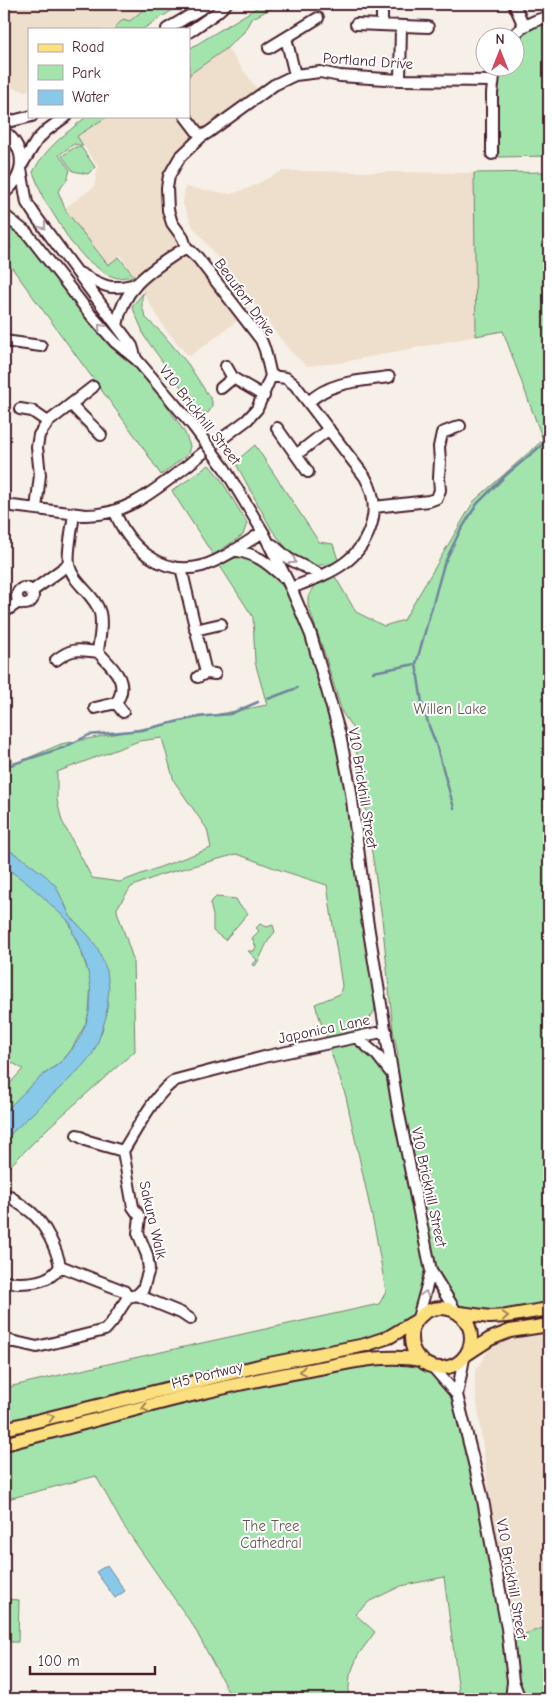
<svg xmlns="http://www.w3.org/2000/svg" width="553" height="1703" font-family="'Comic Neue',sans-serif">
<style>
.built{fill:#eedecc}
.green{fill:#a3e4ad;stroke:#76826c;fill-rule:evenodd}
.water{fill:#88c9e9;stroke:#6f859d}
.lines{fill:none;stroke-linecap:round;stroke-linejoin:round}
.stream{stroke:#6f859d;stroke-width:2.5}
.minor-casing{stroke:#4a1f2b;stroke-width:14}
.major-casing{stroke:#4a1f2b;stroke-width:16}
.minor{stroke:#fff;stroke-width:10}
.major{stroke:#fce080;stroke-width:12}
.minor-bridge-casing{stroke:#4a1f2b;stroke-width:14;stroke-linecap:butt}
.minor-bridge{stroke:#fff;stroke-width:10}
.oneway{stroke:#ae9aa0}
.oneway2{stroke:#a38056}
.labels{text-anchor:middle;stroke-width:4;stroke-linejoin:round;paint-order:stroke}
.street-label{font-size:15px;fill:#4a1f2b;stroke:#fff}
.park-label{font-size:15px;fill:#655a52;stroke:#fff}
</style>
<rect width="100%" height="100%" fill="#f7f0e8"/>
<filter id="ink" filterUnits="userSpaceOnUse"><feTurbulence type="fractalNoise" baseFrequency=".02" numOctaves="2"/><feDisplacementMap in="SourceGraphic" scale="10" xChannelSelector="R" yChannelSelector="G"/><feConvolveMatrix kernelMatrix="1 2 1 2 8 2 1 2 1" color-interpolation-filters="sRGB"/></filter>
<g filter="url(#ink)">
<path class="built" d="M4,4H169L127,29H29V89L26,91L4,86Z
M227,48L261,94L195,144L165,183L178,239L197,266L240,319L189,357L165,329L121,255L108,265L76,225L65,208L94,187L98,166L77,137L108,116H189V77L190,74Z
M282,171L474,173L476,336L338,363L307,366L291,352L192,225L183,204L185,187L231,194L249,188Z
M549,1333V1626L508,1639L475,1386V1371L494,1341Z"/>
<path class="green" d="M150,4H182L143,29H114L123,19L130,21Z
M263,4H280L251,19L244,32L227,48L190,74L189,77V49Z
M549,22V156L499,157L497,102L499,68H516V39C526,31 536,25 549,22Z
M87,116H108L77,136L83,146L74,144L59,155L70,170L67,180L58,191L66,211L108,265L119,257L133,275L136,276L117,278L106,274L86,259L70,241L51,210L44,200L33,172C45,148 67,133 87,116Z
M75,147H81L95,167L88,174L73,171L62,156Z
M549,172V1309L460,1313L432,1271L418,1318L389,1337L4,1429V1388L134,1358L379,1304L386,1292L376,1235L346,1097L315,1004L340,994L342,986L327,885L280,870L237,854L160,875L131,887L117,908V911L133,959L135,1051L50,1126L4,1172V1140L85,1063L102,1031L108,1003L77,924L70,916L64,902L26,861L4,847V743L14,764L61,744L267,705L255,662L253,617L218,563L240,557L257,559L284,588L311,635L346,772L375,1010L357,1038L380,1068L393,1076L398,1055L393,1030L382,918L353,729L342,712L325,655L308,605V597L315,586L334,575L356,612L384,626L404,620L474,501L543,440L503,331L476,336L474,173ZM162,738L174,781L207,829L211,848L120,882L92,878L62,821L57,800V772L139,741Z
M4,217L27,233L91,315L137,360L185,433L190,446L188,454L161,475L138,440L4,257V250L11,248L4,234Z
M145,291L142,296V307L146,318L162,333L188,364L212,401V407L208,413L199,412L144,336C141,325 136,317 132,306Z
M255,445L319,542L333,544L339,563L312,566L290,553L272,530L235,462Z
M209,465L220,478L247,523L243,535L213,555L172,491Z
M4,867L25,880L66,918L72,928L73,933L82,954L91,981L89,1013L85,1025L71,1050L63,1060L43,1075L4,1113V1090L23,1069L4,1058Z
M216,897L236,899L240,906L248,913L225,940L213,931V916L210,903Z
M260,924L267,927L273,925L275,932C265,942 263,955 255,966L252,965L257,960L248,951H254L256,947L252,938L259,931L256,928Z
M402,1362L420,1367L435,1376L454,1398L482,1495L509,1639L549,1626V1699H524L509,1642L508,1699H460L444,1577L401,1586L370,1601L355,1614L375,1632L358,1655L350,1675L348,1699H232L194,1627L123,1525L96,1476L4,1500V1444L351,1363Z
M4,1599L19,1600L18,1642H4Z"/>
<path class="water" d="M4,847L26,861L46,876L56,886L70,916L90,937L98,949L107,971L109,988L106,1017L98,1042L92,1055L75,1074L4,1140V1113C16,1100 29,1087 43,1075C50,1070 58,1065 64,1059C100,1019 96,977 73,933C72,921 63,916 55,909C39,892 23,879 4,867Z
M107,1565L125,1591L115,1598L96,1572Z"/>
<g class="lines">
<path class="stream" d="M373,672L416,664
M268,699L297,688
M4,767L65,747L89,735L142,730L196,717L230,714L258,702
M454,808L436,744L429,726L422,703L416,664L444,564L459,533L477,504L506,475L549,439"/>
<g class="minor-casing">
<path id="minor" d="M382,4V25
M514,4L524,26
M356,24L428,27
M167,29L209,4
M189,32L216,13L226,4
M286,38L295,75
M511,38C522,26 533,20 549,17
M269,48L318,18
M400,80L401,26
M185,116L201,137
M4,123L32,116
M4,131C27,149 26,176 4,193
M492,154V93L495,68
M21,166L37,140L47,130L66,116
M21,169L27,203L37,218L132,346L136,359
M4,215L27,233L91,315L115,342L137,360L194,427
M79,273C104,286 108,291 136,284
M117,326C123,284 154,269 186,247
M4,341L41,346
M271,376L286,378L295,385L365,477C373,491 376,506 372,522C361,564 327,574 291,588
M233,378L264,396
M221,388L233,378L226,366
M309,402C330,381 362,381 389,377
M71,404C81,416 91,424 101,435
M20,409L32,411L48,422
M277,428L308,472
M296,455L329,429
M225,469L263,532L291,588L311,635L340,735L351,792L367,919L399,1114L431,1271L455,1310
M4,505L86,515C128,515 156,489 188,465C207,449 227,435 247,420L257,409L271,376L265,350L261,340L198,258L186,247L183,238L172,223L168,210L167,188L169,176L180,157L201,137L209,132L274,85L295,75L320,72L340,76L400,80L493,81
M374,507L429,501L437,498L440,490L439,478L440,461L439,447L442,433L460,426
M36,509L40,475L37,447L39,435L48,422L93,387
M115,512C128,546 162,577 202,566C224,559 244,544 263,532
M74,515C72,527 67,553 69,565C73,584 95,594 100,613C103,625 99,640 98,652
M273,545L289,559L321,575
M234,550C258,555 265,561 283,577
M181,568L206,673
M17 596a8 8 0 1 1 16 0a8 8 0 1 1-16 0Z
M31,592L69,564
M6,611L19,602
M195,630L221,624
M56,660C73,647 78,650 98,652C112,667 131,682 116,703
M198,677L206,673L215,674
M95,708L116,703L123,712
M357,1038L377,1055L391,1073
M77,1135L88,1141L123,1151
M10,1196C17,1203 25,1207 32,1213C45,1224 57,1250 60,1266L124,1291L128,1297
M4,1282C22,1284 50,1285 60,1266
M137,1295L181,1313L190,1319
M418,1318L431,1271
M4,1343L11,1341L37,1347L105,1330L112,1322L128,1297L137,1295L143,1289L149,1269L147,1255L138,1233L140,1217L133,1207L123,1151C136,1131 156,1091 176,1080L268,1056L386,1031
M464,1358L457,1395L482,1495L507,1628L513,1681L520,1699
M432,1366L457,1395
M511,1699L513,1682"/>
</g>
<g class="major-casing">
<path id="major" d="M411 1338a30 30 0 1 1 60 0a30 30 0 1 1-60 0Z
M460,1313L490,1317L507,1316L549,1309
M467,1354L490,1339L510,1331L549,1325
M4,1429L259,1366L365,1345L389,1337L416,1321
M4,1444C105,1418 206,1388 309,1370C348,1363 382,1353 422,1360"/>
</g>
<use href="#minor" class="minor"/>
<use href="#major" class="major"/>
<g class="minor-bridge-casing">
<path id="minor-bridge" d="M194,427L225,469"/>
</g>
<use href="#minor-bridge" class="minor-bridge"/>
</g>
<defs><path id="oneway-chevron" d="M-2-3.5L2.5 0L-2 3.5" fill="none" stroke-width="1.6" stroke-linecap="round" stroke-linejoin="round" transform="scale(1.25)"/></defs>
<g class="oneway">
<use href="#oneway-chevron" transform="translate(43 226) rotate(53)"/>
<use href="#oneway-chevron" transform="translate(101 327) rotate(-132)"/>
<use href="#oneway-chevron" transform="translate(293 561) rotate(33)"/>
<use href="#oneway-chevron" transform="translate(425 1294) rotate(-75)"/>
</g>
<g class="oneway2">
<use href="#oneway-chevron" transform="translate(505 1316) rotate(-5)"/>
<use href="#oneway-chevron" transform="translate(303 1371) rotate(170)"/>
<use href="#oneway-chevron" transform="translate(145 1408) rotate(166)"/>
<use href="#oneway-chevron" transform="translate(51 1417) rotate(-14)"/>
</g>
</g>
<g class="labels">
<g class="street-label">
<text transform="translate(368 61) rotate(4)" y="5">Portland Drive</text>
<text transform="translate(245 297) rotate(54)" y="5">Beaufort Drive</text>
<text transform="translate(200 415) rotate(52)" y="5">V10 Brickhill Street</text>
<text transform="translate(363 788) rotate(81)" y="5">V10 Brickhill Street</text>
<text transform="translate(324 1029) rotate(-12)" y="5">Japonica Lane</text>
<text transform="translate(429 1187) rotate(78)" y="5">V10 Brickhill Street</text>
<text transform="translate(153 1220) rotate(77)" y="5">Sakura Walk</text>
<text transform="translate(207 1375) rotate(-14)" y="5">H5 Portway</text>
<text transform="translate(512 1579) rotate(80)" y="5">V10 Brickhill Street</text>
</g>
<g class="park-label">
<text x="450" y="714">Willen Lake</text>
<text x="271" y="1531">The Tree<tspan x="271" dy="17">Cathedral</tspan></text>
</g>
</g>
<rect width="553" height="1703" fill="none" stroke="#fff" stroke-width="20"/>
<rect x="10" y="10" width="533" height="1683" fill="none" stroke="#4a1f2b" stroke-width="2" filter="url(#ink)"/>
<rect x="28" y="28" width="162" height="90" fill="#ffffff" stroke="#b7a5aa"/>
<rect x="38" y="44" width="25" height="8" fill="#fce080" stroke="#b7a5aa"/>
<text x="72" y="52" font-size="15" fill="#4a1f2b">Road</text>
<rect x="38" y="65" width="25" height="15" fill="#a3e4ad" stroke="#b7a5aa"/>
<text x="72" y="78" font-size="15" fill="#4a1f2b">Park</text>
<rect x="38" y="90" width="25" height="15" fill="#88c9e9" stroke="#b7a5aa"/>
<text x="72" y="102" font-size="15" fill="#4a1f2b">Water</text>
<g transform="translate(500 52)"><circle r="24" fill="#ffffff" stroke="#b7a5aa"/>
<path d="M0-4L9 19L0 12L-9 19Z" fill="#d1495b"/>
<text y="-8" font-size="14" font-weight="bold" text-anchor="middle" fill="#4a1f2b">N</text>
</g>
<path d="M30 1666v8h125v-8" fill="none" stroke="#4a1f2b" stroke-width="2.5"/>
<text x="38" y="1666" font-size="15" fill="#4a1f2b" stroke="#ffffff" stroke-width="4" paint-order="stroke">100 m</text>
</svg>
